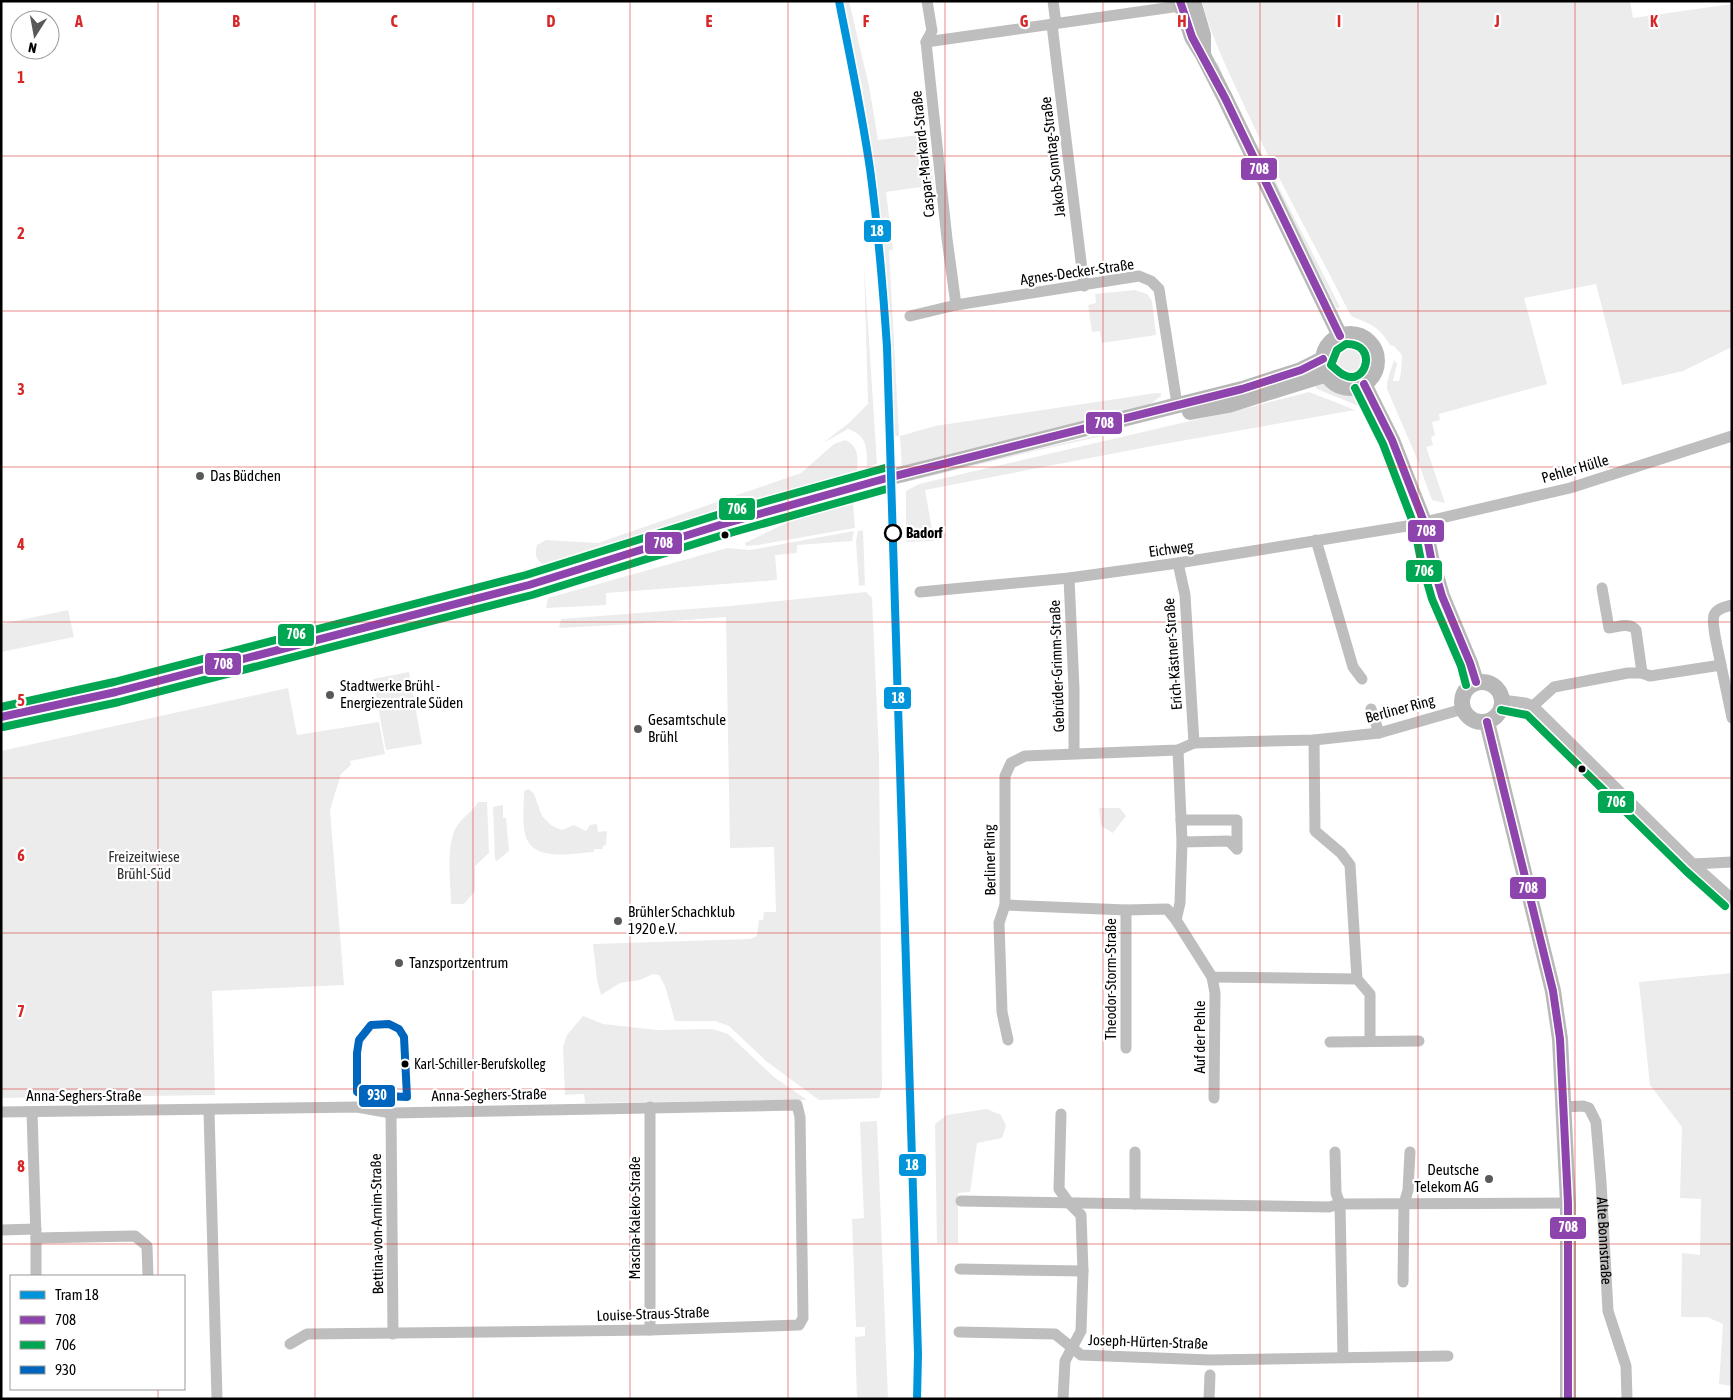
<svg xmlns="http://www.w3.org/2000/svg" width="1733" height="1400" font-family="'Asap Condensed',sans-serif">
<style>
.green{fill:#ececec}
.lines{fill:none;stroke-linecap:round;stroke-linejoin:round}
.street{stroke:#bebebe;stroke-width:11}
.secondary{stroke:#b8b8b8;stroke-width:16}
.bus-1-casing{stroke:#fff;stroke-width:11}
.bus-2-casing{stroke:#fff;stroke-width:11}
.bus-3-casing{stroke:#fff;stroke-width:11}
.bus-1{stroke:#8e44ad;stroke-width:8}
.bus-2{stroke:#00a651;stroke-width:8}
.bus-3{stroke:#0065bd;stroke-width:8}
.tram-1-casing{stroke:#fff;stroke-width:11}
.tram-1{stroke:#0095da;stroke-width:8}
.grid{fill:none;stroke:#d62828;stroke-width:1;stroke-opacity:0.55}
.poi-dot{fill:#595959;stroke:#fff;stroke-width:2}
.stop-dot{fill:#fff;stroke:#000;stroke-width:2.5}
.bus-dot{fill:#000;stroke:#fff;stroke-width:2}
.labels{text-anchor:middle;stroke-width:4.5;stroke-linejoin:round;paint-order:stroke}
.bus-label{font-size:14px;fill:#000;stroke:#fff;text-anchor:start}
.street-label{font-size:15px;fill:#000;stroke:#fff}
.poi-label{font-size:15px;fill:#000;stroke:#fff;text-anchor:start}
.stop-label{font-size:15px;font-weight:bold;fill:#000;stroke:#fff;text-anchor:start}
.park-label{font-size:15px;fill:#333;stroke:#fff}
.grid-label{font-size:16px;text-anchor:middle;font-weight:bold;fill:#d62828;stroke:#fff;stroke-width:4.5;stroke-linejoin:round;paint-order:stroke}
.line-badge{stroke:#fff;stroke-width:2}
.badge-label{font-size:14px;text-anchor:middle;font-weight:bold;fill:#fff}
</style>
<rect width="100%" height="100%" fill="#fff"/>
<path class="green" d="M842,1H849L869,86L878,140L927,134L934,185L886,192L893,250H889L899,436H893L890,355L884,251L862,86Z
M1202,1H1630L1633,18L1732,4V347L1683,371L1622,385L1596,284L1524,298L1547,384L1439,414L1440,420L1432,422L1435,435L1431,437L1433,445L1426,447L1445,503L1432,500L1415,454L1387,389V382L1394,360L1397,364L1393,381H1399L1401,372L1402,355L1394,346L1390,345C1379,326 1370,324 1351,316C1315,245 1276,176 1243,103C1228,70 1211,37 1202,1Z
M1215,63H1218L1229,90L1340,307L1337,309L1285,207Z
M864,263L877,464L867,467C867,449 868,436 848,429L823,443L850,422L868,404Z
M1135,290L1147,294L1152,301L1156,335L1102,343L1100,331L1092,332L1088,305L1096,303L1095,294Z
M1333 360a18 18 0 1 1 36 0a18 18 0 1 1-36 0Z
M1322,383L1339,392L1354,396L1361,402L1356,405L1317,389L1314,384Z
M1309,392L1355,410L1147,447L925,490L934,541L906,542V491L919,484L1255,406Z
M1156,393H1161V396L1149,405L902,468L900,436L935,426Z
M1115,431L1116,433L1030,452L902,483V481Z
M845,440C861,447 857,460 857,475L557,564L545,566C535,560 535,555 537,545L546,540L598,543L801,473L834,444Z
M853,503L855,528L758,545L746,546L745,543L786,523Z
M863,530L865,585L859,586L856,541L858,531Z
M854,531L852,541L797,545V553L775,555L777,580L606,593V605L546,608L548,598L727,548L750,550Z
M701,543L702,547C648,560 595,580 541,593L539,592L543,590Z
M866,592L872,598L879,755L882,1088L879,1098L819,1100L766,1061L729,1026L715,1021H675L665,986L659,975L653,974L640,980L620,983L601,995L597,980L593,944L750,939L757,936L759,920H763L764,912H776L774,847L730,848L726,617L634,624L559,628L561,619L730,606Z
M68,610L74,637L1,652V624Z
M409,672L422,744L386,750L373,679Z
M288,688L297,735L379,722L385,754L350,761L351,765L341,774L330,810L344,985L212,991L215,1095L1,1098V751Z
M529,789L534,794L542,816L552,826L562,830L574,825L586,831L590,825L597,824L598,832L607,831L606,845L603,846V849H594V852C572,853 532,863 525,834C522,821 524,804 524,791Z
M478,802H487L489,853L475,866V891L464,904H451C451,883 445,844 457,826C463,817 473,811 478,802Z
M503,805V818H506L509,851L497,861L495,859L493,807Z
M1099,808H1120L1126,816L1113,833L1101,826Z
M1732,973V1386L1719,1384L1723,1324L1707,1317H1681L1682,1253L1700,1255L1701,1199L1680,1198L1682,1127L1650,1085L1639,982Z
M583,1016L603,1024L658,1030L712,1029L728,1034L774,1077L807,1100L585,1103L584,1094L565,1095L563,1047L567,1035Z
M987,1109L1001,1115L1006,1126L1002,1138L977,1143L970,1192L958,1193V1243H937L935,1124L947,1115Z
M877,1121L888,1399H857L855,1337L865,1336V1327H856L852,1219L864,1218L860,1122Z"/>
<g class="lines">
<g class="street">
<path d="M927,1L932,31L926,42L947,239L956,305"/>
<path d="M1053,1L1056,24"/>
<path d="M1052,25L1084,286"/>
<path d="M926,42L1180,6"/>
<path d="M910,316L956,305L1139,276L1151,281L1159,289L1177,404"/>
<path d="M1316,540L1353,667L1362,679"/>
<path d="M1178,563L1185,595L1194,743"/>
<path d="M1069,578L1074,688V753"/>
<path d="M1602,588L1609,628C1618,627 1629,622 1636,630L1642,673"/>
<path d="M920,592L1069,578L1178,563L1407,526L1570,488L1732,436"/>
<path d="M1721,665C1719,654 1711,624 1714,615C1717,608 1725,607 1732,605"/>
<path d="M1502,700L1525,703L1533,706L1693,864L1732,899"/>
<path d="M1533,706L1554,687L1628,673H1642L1650,676L1721,665L1732,718"/>
<path d="M1371,709L1379,733"/>
<path d="M1314,740L1315,831L1341,853L1350,865L1357,979L1370,994V1041"/>
<path d="M1181,820H1237V849"/>
<path d="M1182,842L1229,841L1237,849"/>
<path d="M1693,864L1732,862"/>
<path d="M1005,905L999,923L1002,1012L1008,1040"/>
<path d="M1126,910V1048"/>
<path d="M1176,920L1180,903L1182,842L1178,750"/>
<path d="M1212,977L1215,993L1214,1098"/>
<path d="M1357,979L1212,977L1176,920L1167,909L1126,910L1005,905V776L1011,763L1025,756L1178,750L1194,743L1314,740L1379,733L1463,709"/>
<path d="M1330,1042L1419,1041"/>
<path id="s1" d="M1563,1107L1583,1106L1589,1108L1596,1122L1601,1182L1608,1311L1626,1366L1627,1399"/>
<path d="M209,1111L217,1399"/>
<path d="M1,1112L357,1107L391,1113L797,1105L800,1117L803,1318L799,1325L650,1330L307,1334L290,1344"/>
<path d="M32,1112L36,1238V1276"/>
<path d="M391,1113L393,1334"/>
<path d="M1061,1114L1059,1189L1069,1203L1081,1215L1083,1271L1081,1331L1065,1361L1063,1399"/>
<path d="M1335,1152L1336,1193L1340,1204L1343,1357"/>
<path d="M961,1201L1329,1207L1340,1204L1568,1203"/>
<path d="M1135,1204V1152"/>
<path d="M1,1230L36,1229"/>
<path d="M36,1238L135,1236L147,1246L148,1276"/>
<path d="M960,1269L1083,1271"/>
<path d="M1403,1282L1404,1204L1408,1190L1410,1152"/>
<path d="M650,1330V1107"/>
<path d="M959,1332L1055,1334L1081,1355L1210,1360L1448,1356"/>
<path d="M1209,1399L1210,1375"/>
</g>
<path class="secondary" d="M1180,1L1192,37L1203,55L1225,98L1340,336
M1193,1L1203,35V55
M1323 361a27 27 0 1 1 54 0a27 27 0 1 1-54 0Z
M1364,384L1392,440L1424,522L1431,558L1442,596L1470,663L1476,682
M1190,412L1228,405L1327,374
M1462 702a20 20 0 1 1 40 0a20 20 0 1 1-40 0Z
M1,717L116,692L529,585L720,525L887,478L1242,389L1301,370L1323,359
M1487,722L1553,991L1560,1039L1568,1203V1399"/>
<g class="bus-1-casing">
<path id="bus-1" d="M1180,1L1192,37L1225,98L1340,336
M1364,384L1392,440L1424,522L1431,558L1442,596L1470,663L1476,682
M1,717L116,692L529,585L720,525L887,478L1242,389L1301,370L1323,359
M1487,722L1553,991L1560,1039L1568,1203V1399"/>
</g>
<g class="bus-2-casing">
<path id="bus-2" d="M1346,344C1379,343 1366,387 1344,375C1339,373 1335,368 1331,365L1337,350Z
M1355,388L1383,444L1414,525L1421,561L1432,599L1461,666L1466,685
M1,707L114,682L526,575L717,515L885,468
M1501,710L1527,715L1686,871L1725,906
M3,727L119,702L532,595L723,535L890,488"/>
</g>
<g class="bus-3-casing">
<path id="bus-3" d="M389,1024L399,1029L404,1037L407,1097L365,1095L357,1092V1053L359,1040L371,1025Z"/>
</g>
<use href="#bus-1" class="bus-1"/>
<use href="#bus-2" class="bus-2"/>
<use href="#bus-3" class="bus-3"/>
<g class="tram-1-casing">
<path id="tram-1" d="M839,1C850,57 862,113 870,169C878,228 883,288 887,347L918,1354L917,1399"/>
</g>
<use href="#tram-1" class="tram-1"/>
</g>
<path class="grid" d="M158,1V1276M315,1V1399M473,1V1399M630,1V1399M788,1V1399M945,1V1399M1103,1V1399M1260,1V1399M1418,1V1399M1575,1V1399M1,156H1732M1,311H1732M1,467H1732M1,622H1732M1,778H1732M1,933H1732M1,1089H1732M1,1244H1732M158,1389V1399"/>
<g class="poi-dot">
<circle cx="200" cy="476" r="5"/>
<circle cx="330" cy="695" r="5"/>
<circle cx="638" cy="729" r="5"/>
<circle cx="618" cy="921" r="5"/>
<circle cx="399" cy="963" r="5"/>
<circle cx="1489" cy="1179" r="5"/>
</g>
<circle class="stop-dot" cx="893" cy="533" r="8"/>
<g class="bus-dot">
<circle cx="725" cy="535" r="4.5"/>
<circle cx="1582" cy="769" r="4.5"/>
<circle cx="405" cy="1064" r="4.5"/>
</g>
<g class="labels">
<g class="bus-label">
<text x="414" y="1069">Karl-Schiller-Berufskolleg</text>
</g>
<g class="street-label">
<text transform="translate(923 154) rotate(-96)" y="5">Caspar-Markard-Straße</text>
<text transform="translate(1053 157) rotate(-97)" y="5">Jakob-Sonntag-Straße</text>
<text transform="translate(1077 272) rotate(-8)" y="5">Agnes-Decker-Straße</text>
<text transform="translate(1575 469) rotate(-16)" y="5">Pehler Hülle</text>
<text transform="translate(1171 549) rotate(-8)" y="5">Eichweg</text>
<text transform="translate(1173 654) rotate(-94)" y="5">Erich-Kästner-Straße</text>
<text transform="translate(1057 666) rotate(-92)" y="5">Gebrüder-Grimm-Straße</text>
<text transform="translate(1400 709) rotate(-15)" y="5">Berliner Ring</text>
<text transform="translate(990 860) rotate(-91)" y="5">Berliner Ring</text>
<text transform="translate(1111 979) rotate(-90)" y="5">Theodor-Storm-Straße</text>
<text transform="translate(1200 1037) rotate(-90)" y="5">Auf der Pehle</text>
<text transform="translate(489 1095) rotate(-1)" y="5">Anna-Seghers-Straße</text>
<text x="84" y="1101">Anna-Seghers-Straße</text>
<text transform="translate(635 1218) rotate(-90)" y="5">Mascha-Kaleko-Straße</text>
<text transform="translate(377 1224) rotate(-91)" y="5">Bettina-von-Arnim-Straße</text>
<text dy="5" stroke="none"><textPath href="#s1" startOffset="161">Alte Bonnstraße</textPath></text>
<text transform="translate(653 1314) rotate(-2)" y="5">Louise-Straus-Straße</text>
<text transform="translate(1148 1342) rotate(2)" y="5">Joseph-Hürten-Straße</text>
</g>
<g class="poi-label">
<text x="210" y="481">Das Büdchen</text>
<text x="340" y="691">Stadtwerke Brühl -<tspan x="340" dy="17">Energiezentrale Süden</tspan></text>
<text x="648" y="725">Gesamtschule<tspan x="648" dy="17">Brühl</tspan></text>
<text x="628" y="917">Brühler Schachklub<tspan x="628" dy="17">1920 e.V.</tspan></text>
<text x="409" y="968">Tanzsportzentrum</text>
<text x="1479" y="1175" text-anchor="end">Deutsche<tspan x="1479" dy="17">Telekom AG</tspan></text>
</g>
<g class="stop-label">
<text x="906" y="538">Badorf</text>
</g>
<g class="park-label">
<text x="144" y="862">Freizeitwiese<tspan x="144" dy="17">Brühl-Süd</tspan></text>
</g>
</g>
<g class="grid-label">
<text x="79" y="27">A</text>
<text x="236" y="27">B</text>
<text x="394" y="27">C</text>
<text x="551" y="27">D</text>
<text x="709" y="27">E</text>
<text x="866" y="27">F</text>
<text x="1024" y="27">G</text>
<text x="1182" y="27">H</text>
<text x="1339" y="27">I</text>
<text x="1497" y="27">J</text>
<text x="1654" y="27">K</text>
<text x="21" y="83">1</text>
<text x="21" y="239">2</text>
<text x="21" y="395">3</text>
<text x="21" y="550">4</text>
<text x="21" y="706">5</text>
<text x="21" y="861">6</text>
<text x="21" y="1017">7</text>
<text x="21" y="1172">8</text>
</g>
<g class="line-badge">
<rect x="1240" y="157" width="38" height="24" rx="5" fill="#8e44ad"/>
<rect x="863" y="219" width="29" height="24" rx="5" fill="#0095da"/>
<rect x="1085" y="411" width="38" height="24" rx="5" fill="#8e44ad"/>
<rect x="718" y="497" width="38" height="24" rx="5" fill="#00a651"/>
<rect x="1407" y="519" width="38" height="24" rx="5" fill="#8e44ad"/>
<rect x="644" y="531" width="39" height="24" rx="5" fill="#8e44ad"/>
<rect x="1405" y="559" width="38" height="24" rx="5" fill="#00a651"/>
<rect x="277" y="623" width="38" height="24" rx="5" fill="#00a651"/>
<rect x="204" y="652" width="38" height="24" rx="5" fill="#8e44ad"/>
<rect x="883" y="686" width="29" height="24" rx="5" fill="#0095da"/>
<rect x="1597" y="790" width="38" height="24" rx="5" fill="#00a651"/>
<rect x="1509" y="876" width="38" height="24" rx="5" fill="#8e44ad"/>
<rect x="358" y="1084" width="38" height="24" rx="5" fill="#0065bd"/>
<rect x="898" y="1153" width="29" height="24" rx="5" fill="#0095da"/>
<rect x="1549" y="1216" width="38" height="24" rx="5" fill="#8e44ad"/>
</g>
<g class="badge-label">
<text x="1259" y="174">708</text>
<text x="877" y="236">18</text>
<text x="1104" y="428">708</text>
<text x="737" y="514">706</text>
<text x="1426" y="536">708</text>
<text x="663" y="548">708</text>
<text x="1424" y="576">706</text>
<text x="296" y="639">706</text>
<text x="223" y="669">708</text>
<text x="898" y="703">18</text>
<text x="1616" y="807">706</text>
<text x="1528" y="893">708</text>
<text x="377" y="1100">930</text>
<text x="912" y="1170">18</text>
<text x="1568" y="1232">708</text>
</g>
<rect width="1733" height="1400" fill="none" stroke="#000000" stroke-width="5"/>
<rect x="10" y="1275" width="175" height="115" fill="#ffffff" stroke="#999999"/>
<rect x="20" y="1291" width="25" height="8" fill="#0095da" stroke="#999999"/>
<text x="55" y="1300" font-size="15" fill="#000000">Tram 18</text>
<rect x="20" y="1316" width="25" height="8" fill="#8e44ad" stroke="#999999"/>
<text x="55" y="1325" font-size="15" fill="#000000">708</text>
<rect x="20" y="1341" width="25" height="8" fill="#00a651" stroke="#999999"/>
<text x="55" y="1350" font-size="15" fill="#000000">706</text>
<rect x="20" y="1366" width="25" height="8" fill="#0065bd" stroke="#999999"/>
<text x="55" y="1375" font-size="15" fill="#000000">930</text>
<g transform="translate(35 35) rotate(191)"><circle r="24" fill="#ffffff" stroke="#999999"/>
<path d="M0-4L9 19L0 12L-9 19Z" fill="#595959"/>
<text y="-8" font-size="14" font-weight="bold" text-anchor="middle" fill="#000000">N</text>
</g>
</svg>
